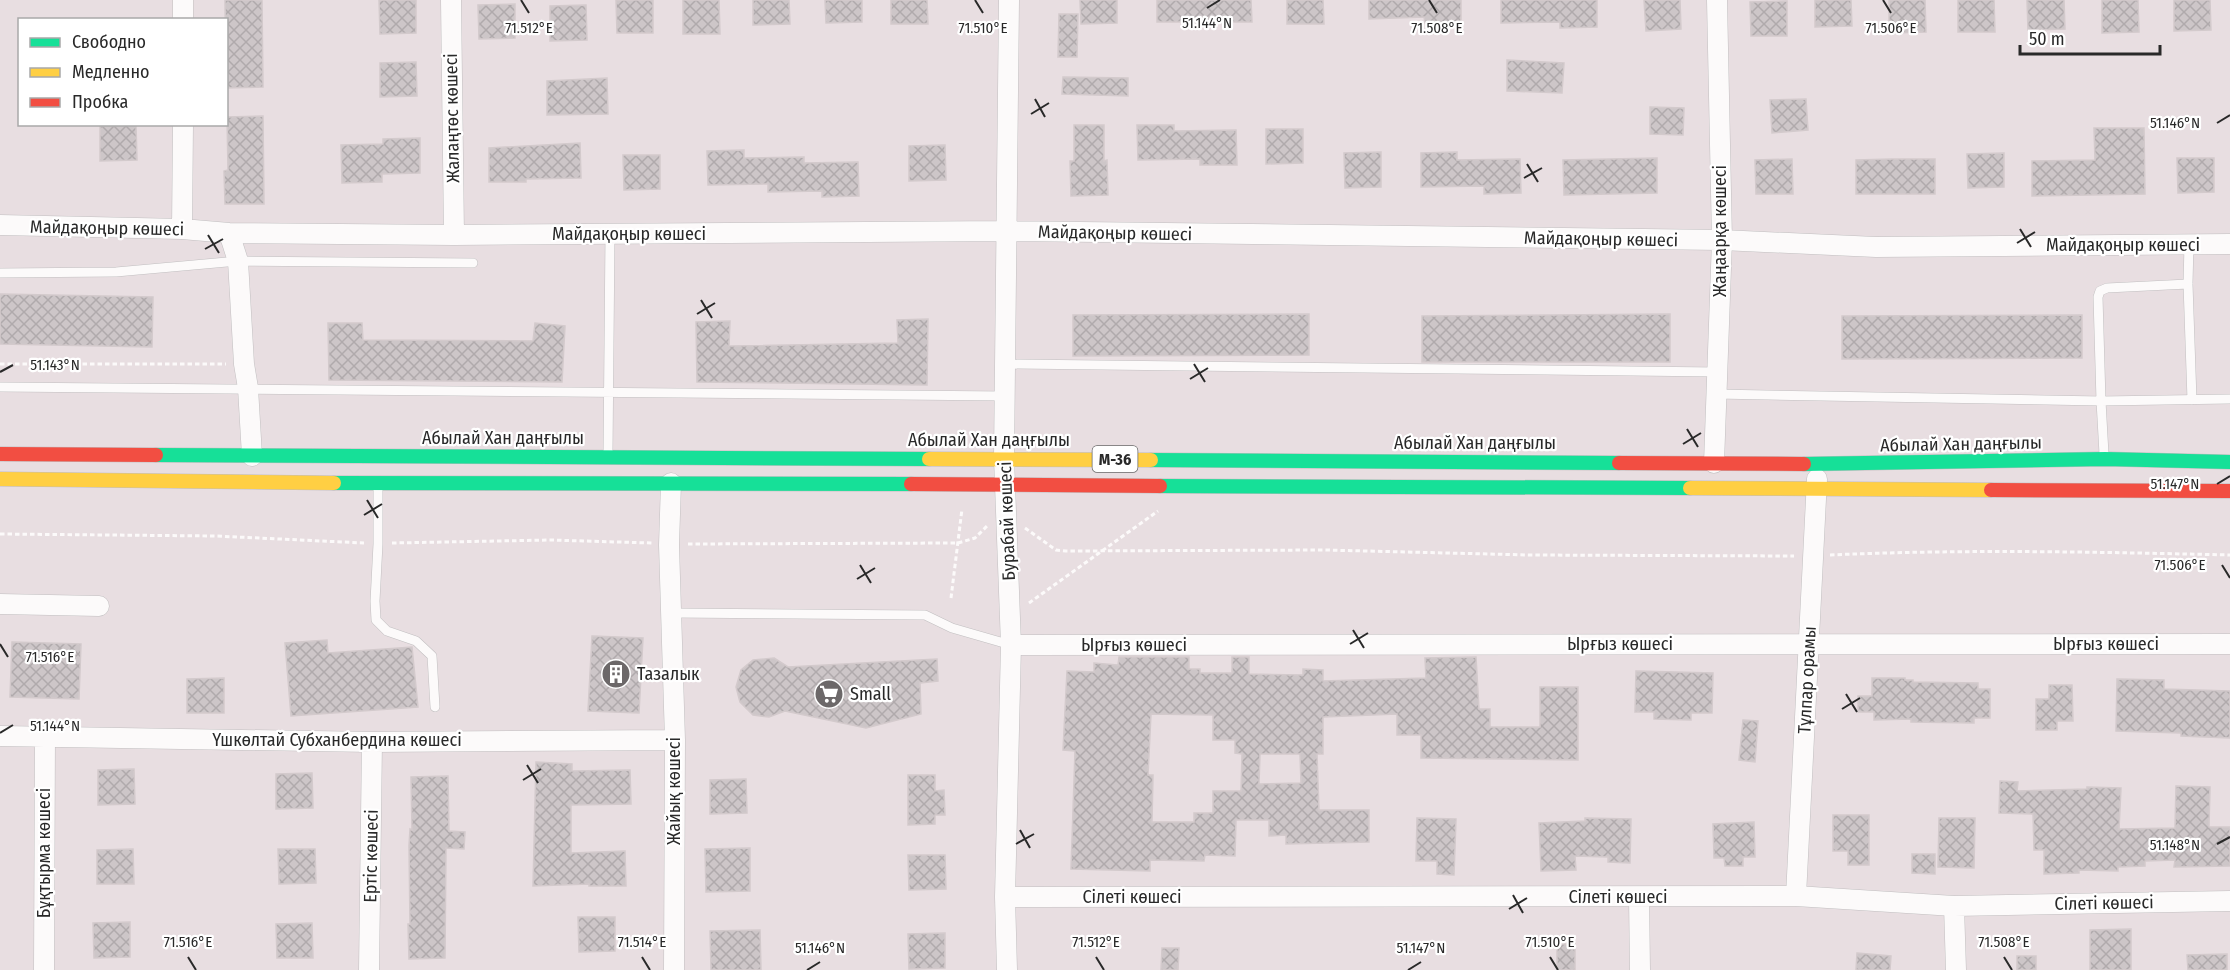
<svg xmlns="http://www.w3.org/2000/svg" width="2230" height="970" font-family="'Fira Sans Condensed',sans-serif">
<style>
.building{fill:url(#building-cross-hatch);stroke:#d3cacc;stroke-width:1.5;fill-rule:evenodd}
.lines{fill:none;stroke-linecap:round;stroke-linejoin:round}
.lane-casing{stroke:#c1bfc0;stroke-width:10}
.street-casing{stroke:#c1bfc0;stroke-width:21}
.fast-casing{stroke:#c0bcbe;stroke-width:15}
.slow-casing{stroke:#c0bcbe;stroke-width:15}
.jam-casing{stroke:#c0bcbe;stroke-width:15}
.path{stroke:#fcfafa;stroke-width:3;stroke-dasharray:4.5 3;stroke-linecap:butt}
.lane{stroke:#fcfafa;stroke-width:9}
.street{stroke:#fcfafa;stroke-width:20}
.fast{stroke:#16e098;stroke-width:14}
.slow{stroke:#ffcf43;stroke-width:14}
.jam{stroke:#f24e42;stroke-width:14}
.ticks{fill:none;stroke:#292929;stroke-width:2}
.labels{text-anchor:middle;stroke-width:4.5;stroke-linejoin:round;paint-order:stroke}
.shield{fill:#fff;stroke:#696969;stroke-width:1.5}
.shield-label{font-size:16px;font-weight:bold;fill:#292929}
.street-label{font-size:18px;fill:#292929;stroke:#fff}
.poi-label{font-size:18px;fill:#292929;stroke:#fff;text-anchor:start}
.ticks-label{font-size:15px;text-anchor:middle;fill:#292929;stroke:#fff;stroke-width:4.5;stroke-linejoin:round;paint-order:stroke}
</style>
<defs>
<pattern id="building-cross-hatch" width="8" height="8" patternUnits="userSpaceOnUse" patternTransform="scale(1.5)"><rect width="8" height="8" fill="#cdc6c8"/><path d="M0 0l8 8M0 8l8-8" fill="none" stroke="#b0aaac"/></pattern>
</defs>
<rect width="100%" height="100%" fill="#e8dee1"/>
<path class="building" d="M225,0H262L263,87L226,88Z
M379,0H416V33L380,34Z
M616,0H653V33H617Z
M683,0H719L720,34H683Z
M753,0H789L790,24L753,25Z
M825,0H862V22L826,23Z
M891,0H927L928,24H891Z
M1080,0H1117V23L1081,24Z
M1157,0H1251L1252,22H1157Z
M1287,0H1323L1324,24H1287Z
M1369,0H1461V22L1425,23L1424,17L1369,19Z
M1501,0H1597V27L1560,28V22L1501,23Z
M1644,0H1680L1681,29L1646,31Z
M1815,0H1851L1852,26L1815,27Z
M1889,0H1925L1926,32L1889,33Z
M1958,0H1994L1995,32H1958Z
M2027,0H2064L2065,29L2028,30Z
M2102,0H2138L2139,32L2102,33Z
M2174,0H2210L2211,30L2174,31Z
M1787,1V36H1751L1750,2Z
M515,4V38L479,39L478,5Z
M586,5L587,40L550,41V6Z
M1059,14H1078L1077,57H1058Z
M1507,60L1564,63L1562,93L1507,91Z
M416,62L417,96L380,97V63Z
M1063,77L1128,78V96L1062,94Z
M607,78L608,114L547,115V81Z
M1806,99L1808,130L1772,133L1770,100Z
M1650,107L1684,108L1683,135L1650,134Z
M263,116L264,204H225L224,171L228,170L227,117Z
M136,125L137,160L100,161V126Z
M1074,125H1104V161L1107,160L1108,195L1071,196L1070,161H1074Z
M1137,125H1174V131L1236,130L1237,165H1200V159L1138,160Z
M2094,128H2144L2145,194L2032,196V161L2095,160Z
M1266,129H1303V163L1266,164Z
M420,138V173L382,174V182L342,183L341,145L383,144V139Z
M580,143L581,178L526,179V182H489V148Z
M945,145L946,180L909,181V146Z
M744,150V158L804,157V163L858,162L859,196L822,197V191L768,192V184L708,185L707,151Z
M1381,152V187L1345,188L1344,153Z
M1457,152V160L1520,159L1521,193L1484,194V186L1421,187V153Z
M2004,153V187L1968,188L1967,154Z
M623,155H660V189L624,190Z
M1657,158V193L1564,195L1563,160Z
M2177,158H2214V192L2178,193Z
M1792,159L1793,194H1756L1755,160Z
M1892,159H1935V194H1856V160Z
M0,294L153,297L152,347L0,344Z
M1309,314V355L1073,356V315Z
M1670,314V362H1422V316Z
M2082,315V358L1842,359V316Z
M928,319L927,385L697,382L696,322L730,321L729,346L898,343L897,320Z
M328,323H362L363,340L533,341L535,323L565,326L562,382L329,380Z
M592,636L643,638L639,713L588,711Z
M327,640L328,653L412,647L418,707L291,716L285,643Z
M12,642L81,644L79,699L10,697Z
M1119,657H1189V669H1200V673H1232V657H1249V674L1303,675V669L1323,670V681L1426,678L1425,658L1476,657L1479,709H1490V727H1540V687H1578V760L1421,758V735H1397V714L1323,717V754H1317L1319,810H1369V842L1286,844V835L1269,836V820H1236L1235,856L1205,855L1204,861L1150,860V871L1071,869L1075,751L1063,750L1067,671L1094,672V663L1118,665ZM1151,714L1213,715V740H1235V753L1242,754L1241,791H1213V813H1194V822H1152L1153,775H1148ZM1260,754H1300L1301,783L1259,784Z
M774,658L788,667L937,659L938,681L920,683L921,714L866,728L785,711L769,717L753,715L740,702L736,687L741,670L753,660Z
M1636,671L1713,673L1712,713H1691V720L1654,719V712H1635Z
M224,678V713H187V679Z
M1872,678H1905V680H1913V682L1978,683V689H1990V718H1974V723L1911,722V719L1874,720V712H1858V696H1872Z
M2117,679L2164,680V689L2230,691V738L2181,736V733L2116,731Z
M2049,685H2072L2073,721H2057V730H2036V699H2049Z
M1743,720L1758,721L1755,762L1739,760Z
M536,762L572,764V771L630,770L631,804L571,805V853L625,851L626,886H589V884L533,886Z
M134,769L135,804L98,805V770Z
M312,773L313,808L276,809V774Z
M908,775H935V791L944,790L945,815H935V824L908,825Z
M448,776L449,831L465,832L464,849L446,848L445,958L409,959L408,924H410L409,846L410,829L412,830L411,777Z
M746,779L747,813L710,814V780Z
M2000,781L2018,782L2017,791L2087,789V787L2121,788L2119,829L2175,828L2176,786L2210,787L2209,827H2230V866L2174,867L2175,860L2145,861V866L2118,867V871L2079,870V873L2044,874V850H2034L2033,814L1999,813Z
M1833,815H1869V865H1848V851H1833Z
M1417,818L1456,819L1454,875L1437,874V861H1416Z
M1585,818L1631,819L1630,863L1608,862V857L1575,856L1576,870L1541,871L1539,823L1585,821Z
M1939,818H1975L1974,868L1938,867Z
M1754,822L1755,857H1743V866H1725L1724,858H1714L1713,824Z
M750,848V891L706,892L705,849Z
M133,849L134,884H97V850Z
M278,849H315L316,883L279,884Z
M1912,854H1935V874L1912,873Z
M908,855H945L946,889L909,890Z
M578,917H615V951L579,952Z
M130,922V957L94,958L93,923Z
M312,923L313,958H277L276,924Z
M2131,929V970H2090V930Z
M760,930L761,970H711L710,931Z
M945,933V968L909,969L908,934Z
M1557,944H1575V970H1557Z
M1162,948H1179L1178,970H1161Z
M1857,953L1891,956L1890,970H1856Z
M2227,954V970H2188L2187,955Z
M2017,956H2036V970H2017Z"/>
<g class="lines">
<g class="lane-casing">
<path id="lane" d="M2189,244L2188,284L2192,400
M0,273L116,272L238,261L473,263
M2188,284L2107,288L2100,291L2098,297L2101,401L2230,399
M1005,364L1717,372
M0,387L1005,396
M1716,394L2101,401L2104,454
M608,454L610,234
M378,489V544L375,601L376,620L387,631L416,641L432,656L435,707
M672,613L925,615L952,628L1011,645"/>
</g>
<g class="street-casing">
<path id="street" d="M451,0L454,235
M183,20V0
M0,225L182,229L229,233L454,235L1006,231L1722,240L1876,247L2230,244
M182,229L183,124
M229,233L238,261L244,364L248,388L252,456
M1714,463L1722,240L1717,0
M671,483L669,545L675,740L674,970
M0,604L99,606
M1011,645L2230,644
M0,736L372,742L675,740
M1796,896L1817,479
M1005,897L1796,896L1954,906L2230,901
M1639,897L1640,970
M1954,906L1956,970
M44,970L45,736
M369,970L372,742
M1007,970L1005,897L1011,645L1004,458L1009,0"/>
</g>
<g class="fast-casing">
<path id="fast" d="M156,455L929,459
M1151,460L1619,463
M1804,464L2105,459L2230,462
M334,483L911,484
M1160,486L1690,488"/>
</g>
<g class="slow-casing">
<path id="slow" d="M929,459L1151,460
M0,479L334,483
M1690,488L1991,490"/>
</g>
<g class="jam-casing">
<path id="jam" d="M0,454L156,455
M1619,463L1804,464
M911,484L1160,486
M1991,490L2230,491"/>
</g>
<path class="path" d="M0,364H226
M1025,528L1056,550L1066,551L1325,550L1529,555L1794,556
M0,534L216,536L364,543
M392,543L550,540L652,543
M688,544L958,543L975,538L988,525
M1830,555C1964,549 2097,552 2230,555
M951,598L962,509
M1029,603L1158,511"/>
<use href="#lane" class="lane"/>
<use href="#street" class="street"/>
<use href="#fast" class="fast"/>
<use href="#slow" class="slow"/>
<use href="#jam" class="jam"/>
</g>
<path class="ticks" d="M521,0L529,13M975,0L983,13M1429,0L1437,13M1883,0L1891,13M1207,8L1220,0M1035,99L1045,117M1031,114L1049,103M2217,123L2230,115M1527,164L1538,182M1524,178L1542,168M2020,229L2031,247M208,235L219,253M2017,243L2035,232M205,249L223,239M701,300L712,318M697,314L715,303M1194,364L1205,382M0,372L13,365M1190,379L1208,368M1687,429L1698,447M1683,444L1701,433M2217,484L2230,476M367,500L378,518M364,515L382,504M860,565L871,583M2222,565L2230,578M857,579L875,568M1353,630L1364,648M0,644L8,657M1350,644L1368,633M1846,694L1857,712M1842,709L1860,698M0,733L13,725M527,765L538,783M523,780L541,769M1020,830L1030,848M1016,844L1034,834M2217,844L2230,837M1513,895L1523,913M1509,909L1527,898M188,957L196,970M642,957L650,970M1096,957L1104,970M1550,957L1558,970M2004,957L2012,970M807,970L820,962M1408,970L1421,962"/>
<defs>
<g id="building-disc" transform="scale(1.5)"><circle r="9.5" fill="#6c6869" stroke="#fff"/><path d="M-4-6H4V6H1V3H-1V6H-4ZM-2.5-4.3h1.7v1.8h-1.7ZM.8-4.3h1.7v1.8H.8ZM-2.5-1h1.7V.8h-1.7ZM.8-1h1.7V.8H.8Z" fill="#fff"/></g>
<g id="supermarket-disc" transform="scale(1.5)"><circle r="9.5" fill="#6c6869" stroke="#fff"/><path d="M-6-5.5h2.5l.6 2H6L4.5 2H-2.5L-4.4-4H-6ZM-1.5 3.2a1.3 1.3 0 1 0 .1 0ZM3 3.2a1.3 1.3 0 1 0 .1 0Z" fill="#fff"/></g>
</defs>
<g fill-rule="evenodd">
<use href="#building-disc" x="616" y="674"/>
<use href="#supermarket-disc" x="829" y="694"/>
</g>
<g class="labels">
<rect class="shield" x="1092.5" y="446" width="45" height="26" rx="4.5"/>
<g class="shield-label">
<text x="1115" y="465">M-36</text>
</g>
<g class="street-label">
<text transform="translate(452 118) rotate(-91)" y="6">Жалаңтөс көшесі</text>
<text transform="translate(107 228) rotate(1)" y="6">Майдақоңыр көшесі</text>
<text transform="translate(1720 231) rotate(-90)" y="6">Жаңаарқа көшесі</text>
<text transform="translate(1115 233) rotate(1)" y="6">Майдақоңыр көшесі</text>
<text x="629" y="240">Майдақоңыр көшесі</text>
<text transform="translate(1601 239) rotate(1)" y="6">Майдақоңыр көшесі</text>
<text x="2123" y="251">Майдақоңыр көшесі</text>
<text x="503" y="444">Абылай Хан даңғылы</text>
<text x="989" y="446">Абылай Хан даңғылы</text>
<text x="1475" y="449">Абылай Хан даңғылы</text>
<text transform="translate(1961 444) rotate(-1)" y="6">Абылай Хан даңғылы</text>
<text transform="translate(1007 521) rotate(-92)" y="6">Бурабай көшесі</text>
<text x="1620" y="650">Ырғыз көшесі</text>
<text x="2106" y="650">Ырғыз көшесі</text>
<text x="1134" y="651">Ырғыз көшесі</text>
<text transform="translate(1807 680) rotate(-87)" y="6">Тұлпар орамы</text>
<text x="337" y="746">Үшкөлтай Субханбердина көшесі</text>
<text transform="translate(674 791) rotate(-90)" y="6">Жайық көшесі</text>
<text transform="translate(44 853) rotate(-90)" y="6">Бұқтырма көшесі</text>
<text transform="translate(371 856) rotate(-89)" y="6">Ертіс көшесі</text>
<text x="1132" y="903">Сілеті көшесі</text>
<text x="1618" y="903">Сілеті көшесі</text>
<text transform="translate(2104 903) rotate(-1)" y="6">Сілеті көшесі</text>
</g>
<g class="poi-label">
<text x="637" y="680">Тазалык</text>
<text x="850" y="700">Small</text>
</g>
</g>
<g class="ticks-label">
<text x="1207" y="28">51.144°N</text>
<text x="529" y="33">71.512°E</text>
<text x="983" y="33">71.510°E</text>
<text x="1437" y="33">71.508°E</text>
<text x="1891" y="33">71.506°E</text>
<text x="2175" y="128">51.146°N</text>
<text x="55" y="370">51.143°N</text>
<text x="2175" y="489">51.147°N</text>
<text x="2180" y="570">71.506°E</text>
<text x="50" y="662">71.516°E</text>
<text x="55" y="731">51.144°N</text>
<text x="2175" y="850">51.148°N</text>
<text x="188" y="947">71.516°E</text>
<text x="642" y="947">71.514°E</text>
<text x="1096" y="947">71.512°E</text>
<text x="1550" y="947">71.510°E</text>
<text x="2004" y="947">71.508°E</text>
<text x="820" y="953">51.146°N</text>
<text x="1421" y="953">51.147°N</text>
</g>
<rect x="18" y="18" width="210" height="108" fill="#ffffff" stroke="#a9a9a9" stroke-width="1.5"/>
<rect x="30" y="38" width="30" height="9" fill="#16e098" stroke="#a9a9a9" stroke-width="1.5"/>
<text x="72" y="48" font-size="18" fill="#292929">Свободно</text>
<rect x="30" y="68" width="30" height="9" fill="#ffcf43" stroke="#a9a9a9" stroke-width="1.5"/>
<text x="72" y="78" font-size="18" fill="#292929">Медленно</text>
<rect x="30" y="98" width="30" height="9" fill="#f24e42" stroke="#a9a9a9" stroke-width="1.5"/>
<text x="72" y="108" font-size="18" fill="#292929">Пробка</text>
<path d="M2020 45v9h140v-9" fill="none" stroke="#292929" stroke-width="3"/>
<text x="2029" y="45" font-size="18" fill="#292929" stroke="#ffffff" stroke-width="4.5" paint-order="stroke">50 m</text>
</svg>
